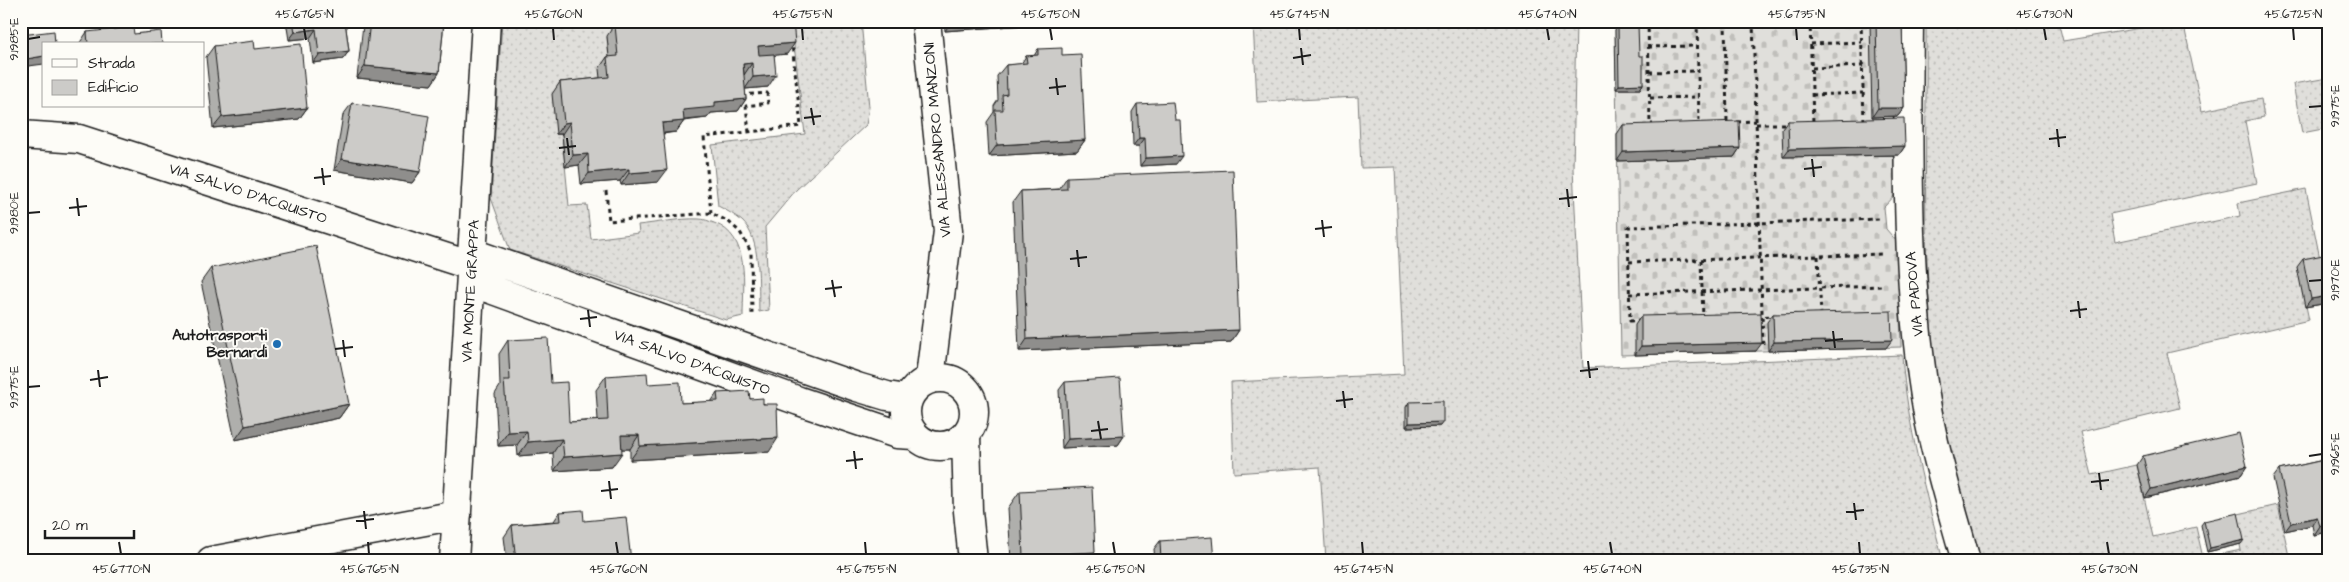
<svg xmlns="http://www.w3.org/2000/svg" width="2349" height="582" font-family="'Architects Daughter',sans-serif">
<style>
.grass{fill:url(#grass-dots);stroke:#7e7e7c}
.cemetery{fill:url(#cemetery-stones);stroke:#7e7e7c}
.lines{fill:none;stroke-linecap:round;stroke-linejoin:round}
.minor-casing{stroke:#1c1c1c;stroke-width:31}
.path{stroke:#1c1c1c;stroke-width:3;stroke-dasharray:4 4;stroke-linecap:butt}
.minor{stroke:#fdfcf7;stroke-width:28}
.wall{fill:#afafac;stroke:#1c1c1c}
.shaded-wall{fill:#8f8e8c;stroke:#1c1c1c}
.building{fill:#cccbc8;stroke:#1c1c1c}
.ticks{fill:none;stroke:#1c1c1c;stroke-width:2}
.poi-dot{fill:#1f6fb2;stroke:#fdfcf7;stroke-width:2}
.labels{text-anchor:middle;stroke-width:4;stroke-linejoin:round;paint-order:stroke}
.street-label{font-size:15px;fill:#1c1c1c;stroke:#fdfcf7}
.poi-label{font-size:15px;font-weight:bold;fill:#1c1c1c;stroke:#fdfcf7;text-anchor:end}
.neatline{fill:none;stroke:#1c1c1c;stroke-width:2}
.ticks-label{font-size:12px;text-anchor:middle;fill:#1c1c1c}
</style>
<defs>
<pattern id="grass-dots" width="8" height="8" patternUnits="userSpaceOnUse" patternTransform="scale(1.25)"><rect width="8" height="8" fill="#e0dfdb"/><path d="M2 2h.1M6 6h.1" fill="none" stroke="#c0bfbb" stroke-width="1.8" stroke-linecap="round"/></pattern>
<pattern id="cemetery-stones" width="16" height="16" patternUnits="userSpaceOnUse" patternTransform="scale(1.25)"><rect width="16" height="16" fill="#e0dfdb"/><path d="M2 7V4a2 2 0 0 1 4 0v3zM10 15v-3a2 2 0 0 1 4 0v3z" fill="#c0bfbb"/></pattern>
</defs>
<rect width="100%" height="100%" fill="#fdfcf7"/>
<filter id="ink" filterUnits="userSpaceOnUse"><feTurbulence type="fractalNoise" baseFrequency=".02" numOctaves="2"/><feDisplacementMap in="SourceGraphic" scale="10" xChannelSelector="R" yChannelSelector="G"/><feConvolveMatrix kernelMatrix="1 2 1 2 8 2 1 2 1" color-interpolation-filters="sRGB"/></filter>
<g filter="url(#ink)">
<path class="grass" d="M502,21H610L612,36L607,37L610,68L601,89L556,134H562L569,206L587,205L591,239L639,233L638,225C658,223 679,218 699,219C704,219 709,221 714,223C751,236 743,285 743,316L726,320L510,250L491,198Z
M791,21H861L869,107L866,125L796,190L765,227L769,310L759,312C758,286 762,239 742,221C735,215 726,210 718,206L712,145L805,134Z
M1253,21H1576L1573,169L1583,368L1902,355C1907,426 1926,493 1943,561H1326L1320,467L1234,473L1231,382L1404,374L1395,167L1361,168L1358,97L1257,102Z
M1926,21H2058L2063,41L2183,21L2202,111L2261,99L2264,117L2245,121L2257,183L2110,214L2115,242L2240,216L2238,203L2306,189L2321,264L2298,269L2309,320L2167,353L2180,408L2081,432L2092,475L2137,465L2153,537L2196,527L2203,558L2241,550L2234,515L2278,505L2290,561H1979C1958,484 1938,407 1931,328C1922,226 1927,123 1926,21Z
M2328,78V128L2302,133L2293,84Z"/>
<path class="cemetery" d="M1615,21H1896L1900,190L1884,207L1886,229L1898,243L1901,347L1621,355Z"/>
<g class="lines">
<g class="minor-casing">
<path id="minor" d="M926,21L948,231L930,378
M1909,21C1908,153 1905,284 1928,414C1937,463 1953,513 1966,561
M21,135L79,139L472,266
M472,253L857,387L887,396L907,399
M471,282L799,401L897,434L914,435
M906 412a34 34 0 1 1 68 0a34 34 0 1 1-68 0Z
M966,434L968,511L973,561
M211,561L457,515
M454,561L486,21"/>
</g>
<path class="path" d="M1648,21L1650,124H1653
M1697,21L1699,123
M1725,21L1727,122
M1753,21L1763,344
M1810,21L1813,123
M1861,21L1864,122
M1811,44L1862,42
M1648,47L1697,46
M1812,68L1863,66
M1649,72L1698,71
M742,95L767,93L768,103L746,106L749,132
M1812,95L1863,93
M1650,98L1699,97
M1737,122L1756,121
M1756,124H1788
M606,191L609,221L711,213L729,222L740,232L751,252L752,314
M711,213L704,137L801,126L792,44
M1818,256L1821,315
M1701,260L1703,318
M1629,262L1883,254
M1629,294L1884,286
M1757,317L1773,316
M1641,320L1630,321L1628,227L1882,219"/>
<use href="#minor" class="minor"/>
</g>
<path class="wall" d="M286,21H345L349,51L343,59L313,63L310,38L289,40Z
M365,21H444L439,73L431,85L357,78L363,25Z
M610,21H793L787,54L774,55L768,87L745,89L746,99L738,111L711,113L707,118L684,121L676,132L663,134L658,182L621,185L620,181L581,184L579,165L565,167L562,134H556L552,94L560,82L600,78L599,69L607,57H609L607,36L611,30Z
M944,21H1028L1026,25L945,31Z
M1870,21H1902L1904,108L1898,116L1872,117Z
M1618,26L1639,56L1643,84L1640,89H1616L1615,30Z
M87,32L162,44H79Z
M214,46L255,49L307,108L299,119L213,128L206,57Z
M1038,49L1062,55L1085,140L1077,151L989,156L987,122L994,112V106L998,100L997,76L1006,65L1021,64L1026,56H1034Z
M352,103L420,172L412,183L334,170L343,115Z
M1137,104L1176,164L1140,166L1139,146H1133L1132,112Z
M1788,121L1905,146L1899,155L1783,157L1782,129Z
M1623,125L1740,148L1734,157L1617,161V134Z
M1067,177L1239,330L1231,342L1019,351L1013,202L1021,191L1059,189Z
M2303,259L2328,303L2305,307L2297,267Z
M211,268L349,404L339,418L235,440L201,282Z
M1773,314L1886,348L1768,351L1767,322Z
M1641,316L1756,351L1635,355V325Z
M508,340L551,383L569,422L598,420L596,390L606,376L648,384L681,403L711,402L717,393L750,399L769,452L630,460V449H622L612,467L554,471L553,453L518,456L517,445L498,446L495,394L500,386L499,354Z
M1065,382L1124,436L1118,445L1062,448L1059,390Z
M1409,402L1440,426L1406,427V407Z
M2143,456L2247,466L2241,475L2145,498L2137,465Z
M2328,459V532L2314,535L2312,525L2285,531L2273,478L2279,470Z
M1020,491L1089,561H1011L1008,508Z
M560,512L584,521L631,561H507L504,537L512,525L554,521Z
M2204,521L2241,544L2207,552L2201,525Z
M1160,541L1214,561H1155L1154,549Z"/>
<path class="shaded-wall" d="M965,21H1028L1026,25L945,31L951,22Z
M316,29L310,38L289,40L295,32Z
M795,43L787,54L750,58L758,46Z
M349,51L343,59L313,63L319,55Z
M44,56V64L21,67V60Z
M752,63L744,75L743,64Z
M365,66L439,73L431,85L357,78Z
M776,75L768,87L745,89L753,77Z
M1643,84L1640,89H1616L1619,85Z
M746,99L738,111L711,113L707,118L675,121L683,110L715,102Z
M307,108L299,119L213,128L222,117Z
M1878,108H1904L1898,116L1872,117Z
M684,121L676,132L654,134L662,123Z
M570,122L562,134H556L564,123Z
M1139,138H1145L1139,146H1133Z
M1085,140L1077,151L989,156L997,145Z
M1905,146L1899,155L1783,157L1789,149Z
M1740,148L1734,157L1617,161L1623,152Z
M588,154L579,165L565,167L573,155Z
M1182,156L1176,164L1140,166L1146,158Z
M342,159L420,172L412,183L334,170Z
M629,169L620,181L581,184L589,173Z
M667,170L658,182L621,185L629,173Z
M2328,296V303L2305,307L2311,299Z
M1239,330L1231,342L1019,351L1027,339Z
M1892,340L1886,348L1768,351L1774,342Z
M1762,343L1756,351L1635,355L1641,346Z
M349,404L339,418L235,440L245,426Z
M1443,422L1440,426L1406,427L1409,423Z
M527,431L517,445L498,446L508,432Z
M621,435H639L630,449H611Z
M1124,436L1118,445L1062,448L1068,439Z
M778,438L769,452L630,460L640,446Z
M562,439L553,453L518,456L528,442Z
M622,453L612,467L554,471L564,457Z
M2247,466L2241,475L2145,498L2151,489Z
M2317,517L2312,525L2285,531L2291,523Z
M2328,525V532L2314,535L2320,526Z
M2244,540L2241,544L2207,552L2210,548Z
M1095,552L1089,561H1020L1023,556Z"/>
<path class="building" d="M293,21H345L349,51L319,55L316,29L295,32Z
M370,21H444L439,73L365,66Z
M620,21H793L795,43L758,46L759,55L774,54L776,75L753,77L752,63L743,64L746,99L715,102V107L683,110L684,121L662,123L667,170L629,173V169L589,173L588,154L573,155L570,122L564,123L560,82L609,77L607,57L618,56L615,25L620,24Z
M1876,21H1902L1904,108H1878Z
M1638,25L1639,56H1643V84L1619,85L1618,26Z
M133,27L134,34L161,31L162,44H88L87,32Z
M54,31L55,44H44V56L21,60V35Z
M254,41L255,49L301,44L307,108L222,117L214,46Z
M1062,48V55L1081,54L1085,140L997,145L995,110H1003L1002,95L1007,94L1006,65L1027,63L1026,56L1038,55V49Z
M1173,102L1175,120H1180L1182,156L1146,158L1145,138H1139L1137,104Z
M352,103L429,116L420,172L342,159Z
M1904,118L1905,146L1789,149L1788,121Z
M1739,121L1740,148L1623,152V125Z
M1233,170L1239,330L1027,339L1021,191L1067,189V177Z
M316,246L349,404L245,426L211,268Z
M2328,254V296L2311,299L2303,259Z
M1891,311L1892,340L1774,342L1773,314Z
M1761,313L1762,343L1641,346V316Z
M548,338L551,383L567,382L569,422L608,420L606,376L647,373L648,384L680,382L681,403L718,401L717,393L749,391L750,399L763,398V404H777L778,438L640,446L639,435H621L622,453L564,457L562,439L528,442L527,431L508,432L504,380H510L508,340Z
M1120,378L1124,436L1068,439L1065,382Z
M1443,401V422L1409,423V402Z
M2239,433L2247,466L2151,489L2143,456Z
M2328,459V525L2320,526L2317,517L2291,523L2279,470Z
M1092,487L1095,552L1023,556L1020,491Z
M583,510L584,521L626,517L631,561H516L512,525L561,521L560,512Z
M2238,513L2244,540L2210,548L2204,521Z
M1212,537L1214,561H1161L1160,541Z"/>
</g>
<path class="ticks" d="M304,28L306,40M553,28L554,40M802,28L803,40M1050,28L1052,40M1299,28L1300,40M1547,28L1549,40M1796,28L1797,40M2044,28L2046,40M2293,28L2294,40M28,39L40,37M1301,48L1303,65M1293,58L1311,55M1056,78L1058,95M1049,88L1066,86M2309,107L2322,106M811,108L814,125M804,118L821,116M2057,129L2059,147M567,138L569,155M2049,139L2066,137M559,148L576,146M1812,159L1814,177M322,168L324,185M1804,169L1822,167M314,178L331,176M1567,189L1569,207M77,198L79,216M1559,199L1577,197M69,208L87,206M28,213L40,212M1322,220L1324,237M1315,229L1332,227M1077,250L1079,267M1070,259L1087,257M832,280L835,297M2309,281L2322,280M825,289L842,287M2078,301L2080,318M588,310L590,327M2070,311L2087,309M580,319L597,317M1833,331L1835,348M343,340L345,357M1825,341L1843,339M335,349L353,347M1588,361L1590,378M98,370L100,387M1580,371L1598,369M90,380L108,377M28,387L40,386M1343,391L1345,408M1336,401L1353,399M1098,421L1101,439M1091,431L1108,429M854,451L856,469M2309,456L2322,454M846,461L863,459M2099,473L2101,490M609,481L611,499M2091,482L2109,480M601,491L618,489M1854,503L1856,520M364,511L366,529M1846,512L1864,510M356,521L374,519M119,542L121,554M368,542L369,554M616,542L618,554M865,542L866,554M1113,542L1115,554M1362,542L1363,554M1610,542L1612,554M1859,542L1860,554M2107,542L2109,554"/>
<circle class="poi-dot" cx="277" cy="344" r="5"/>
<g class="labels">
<g class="street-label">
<text transform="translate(937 140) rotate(-95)" y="5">VIA ALESSANDRO MANZONI</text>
<text transform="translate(248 193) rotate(18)" y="5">VIA SALVO D'ACQUISTO</text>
<text transform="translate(470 291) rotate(-87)" y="5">VIA MONTE GRAPPA</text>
<text transform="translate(1914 294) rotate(-95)" y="5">VIA PADOVA</text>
<text transform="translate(692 362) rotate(20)" y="5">VIA SALVO D'ACQUISTO</text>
</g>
<g class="poi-label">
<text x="267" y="340">Autotrasporti<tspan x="267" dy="17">Bernardi</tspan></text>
</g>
</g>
<rect width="2349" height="582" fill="none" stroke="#fdfcf7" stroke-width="55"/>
<rect x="42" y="42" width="162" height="65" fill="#fdfcf7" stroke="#a3a29f"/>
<rect x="52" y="59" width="25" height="8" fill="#fdfcf7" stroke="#a3a29f"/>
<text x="88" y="68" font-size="15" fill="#1c1c1c">Strada</text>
<rect x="52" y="80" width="25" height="15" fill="#cccbc8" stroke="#a3a29f"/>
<text x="88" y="92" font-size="15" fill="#1c1c1c">Edificio</text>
<path d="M45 530v8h89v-8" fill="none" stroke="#1c1c1c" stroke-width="2.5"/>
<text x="52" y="530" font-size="15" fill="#1c1c1c" stroke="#fdfcf7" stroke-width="4" paint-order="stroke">20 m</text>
<rect x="28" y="28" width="2294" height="526" class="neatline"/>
<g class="ticks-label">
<text x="304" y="18">45.6765°N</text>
<text x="553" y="18">45.6760°N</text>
<text x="802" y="18">45.6755°N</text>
<text x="1050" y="18">45.6750°N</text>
<text x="1299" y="18">45.6745°N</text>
<text x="1547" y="18">45.6740°N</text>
<text x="1796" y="18">45.6735°N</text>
<text x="2044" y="18">45.6730°N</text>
<text x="2293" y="18">45.6725°N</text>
<text transform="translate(14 39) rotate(-90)" y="4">9.1985°E</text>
<text transform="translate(2335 106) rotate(-90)" y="4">9.1975°E</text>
<text transform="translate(14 213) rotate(-90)" y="4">9.1980°E</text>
<text transform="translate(2335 280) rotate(-90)" y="4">9.1970°E</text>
<text transform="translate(14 387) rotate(-90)" y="4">9.1975°E</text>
<text transform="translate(2335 454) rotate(-90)" y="4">9.1965°E</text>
<text x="121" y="573">45.6770°N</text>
<text x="369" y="573">45.6765°N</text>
<text x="618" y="573">45.6760°N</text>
<text x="866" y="573">45.6755°N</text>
<text x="1115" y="573">45.6750°N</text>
<text x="1363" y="573">45.6745°N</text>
<text x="1612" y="573">45.6740°N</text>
<text x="1860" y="573">45.6735°N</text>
<text x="2109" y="573">45.6730°N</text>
</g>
</svg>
